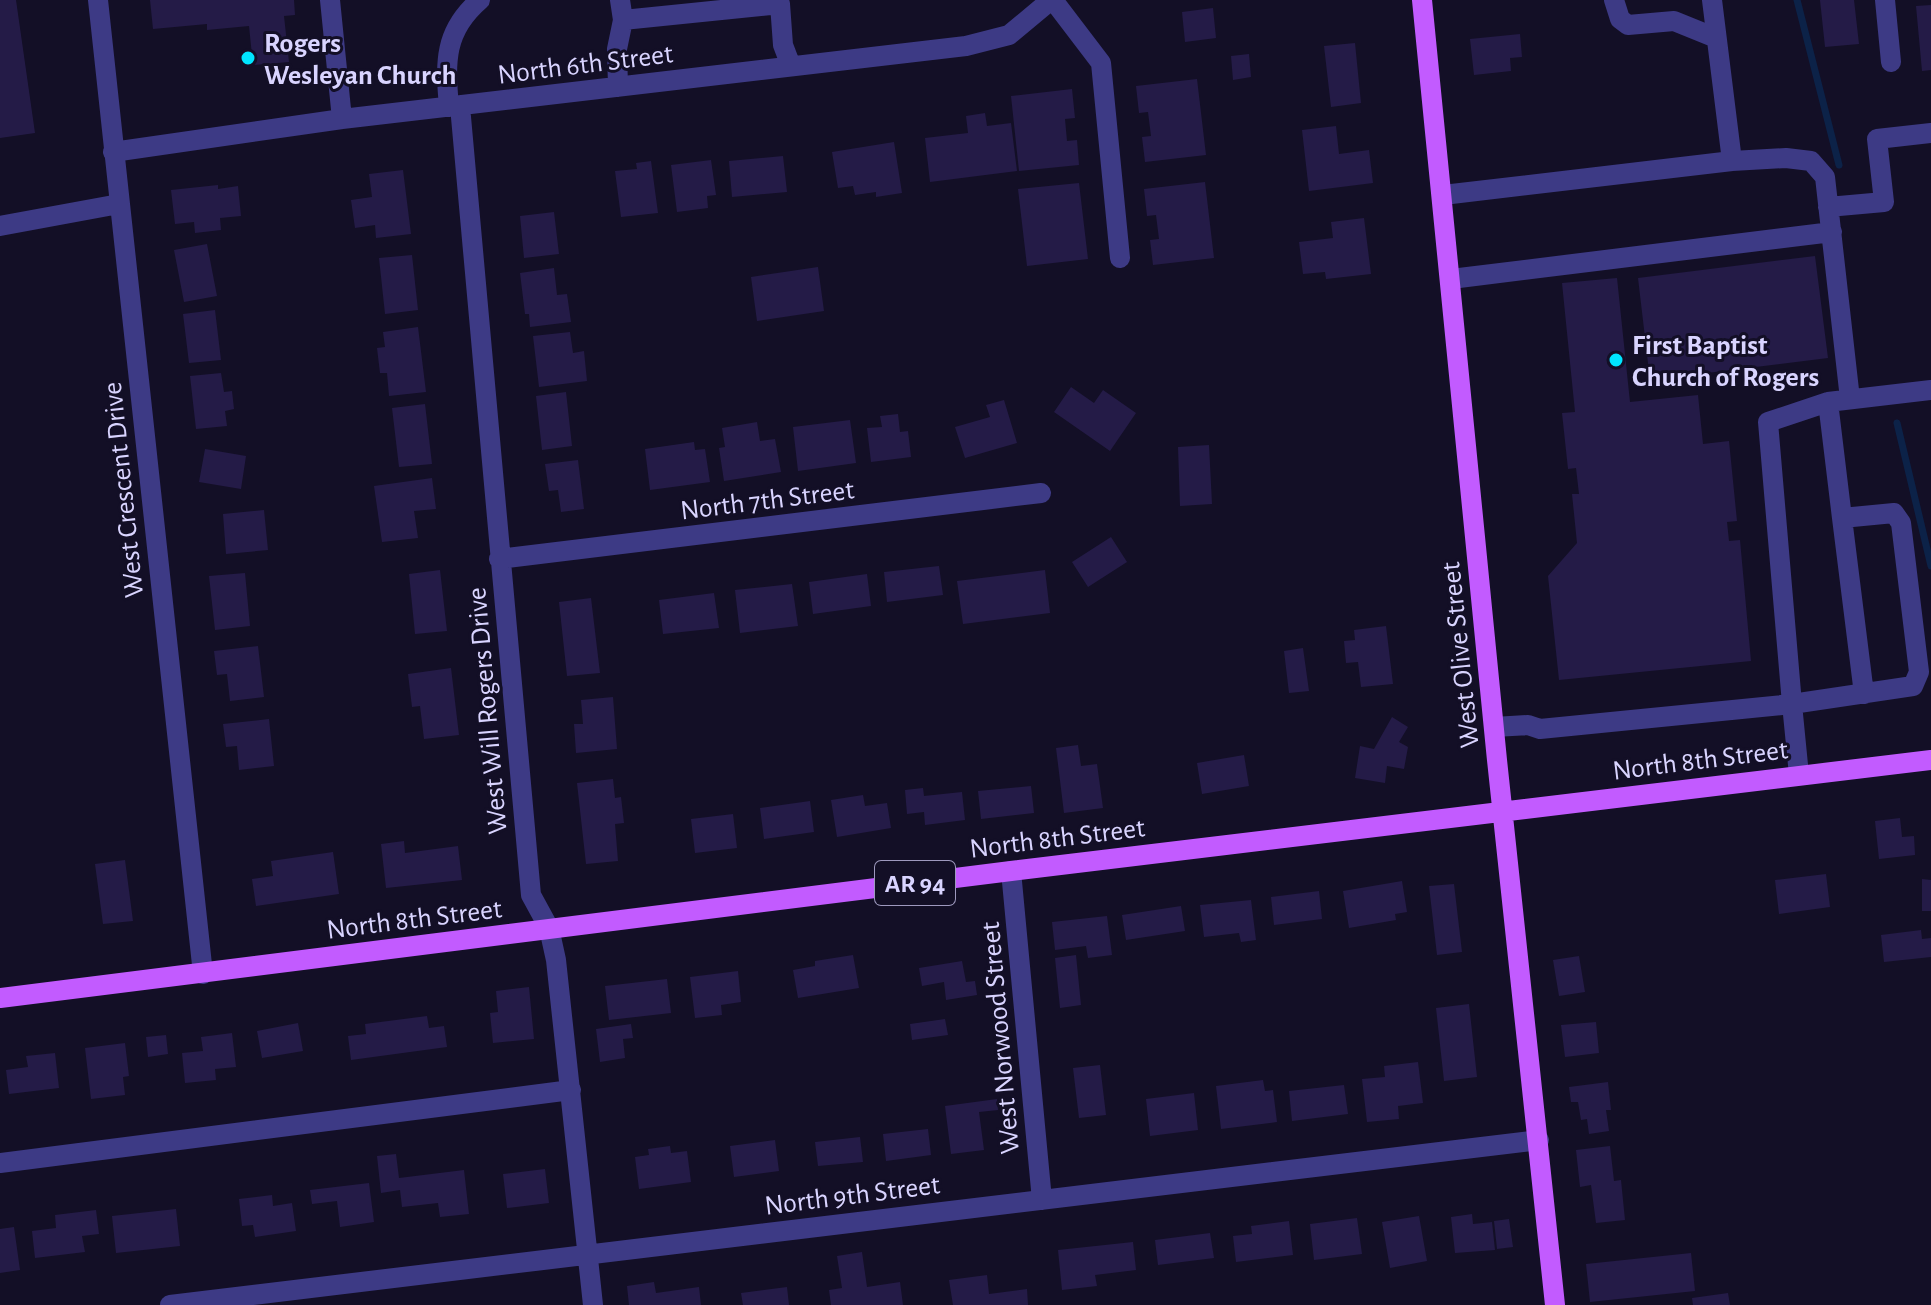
<svg xmlns="http://www.w3.org/2000/svg" width="1931" height="1305" font-family="'Alegreya Sans',sans-serif">
<style>
.lines{fill:none;stroke-linecap:round;stroke-linejoin:round}
.stream{stroke:#0c2248;stroke-width:7}
.building{fill:#241b47}
.minor{stroke:#3d3a85;stroke-width:20}
.major{stroke:#c25bff;stroke-width:20}
.poi-dot{fill:#00e5ff;stroke:#130f26;stroke-width:3}
.labels{text-anchor:middle;stroke-width:6;stroke-linejoin:round;paint-order:stroke}
.shield{fill:#130f26;stroke:#9e99be;stroke-width:2}
.shield-label{font-size:26px;font-weight:bold;fill:#d9d4ff}
.poi-label{font-size:28px;font-weight:bold;fill:#d9d4ff;stroke:#130f26;text-anchor:start}
.street-label{font-size:28px;fill:#d9d4ff;stroke:#130f26}
</style>
<rect width="100%" height="100%" fill="#130f26"/>
<g class="lines">
<path class="stream" d="M1797,0L1839,165
M1897,423L1931,566"/>
</g>
<path class="building" d="M0,0H16L35,133L0,138Z
M150,0H294L295,15L284,16L289,62L253,65L249,26L207,30V24L153,29Z
M1820,0H1854L1859,44L1825,47Z
M1931,5V70L1922,71L1916,6Z
M1213,8L1216,38L1185,42L1182,12Z
M1520,34L1522,57L1510,58L1511,71L1474,75L1470,39Z
M1355,43L1361,103L1331,107L1324,46Z
M1249,54L1251,77L1233,80L1231,56Z
M1197,79L1206,155L1145,162L1142,137L1151,136L1148,112L1139,113L1136,86Z
M1072,89L1075,118L1065,119L1067,141L1077,140L1079,165L1019,171L1011,96Z
M985,113L987,126L1011,123L1017,171L930,182L925,138L968,133L966,116Z
M1336,126L1339,154L1369,150L1373,183L1309,191L1302,130Z
M894,142L902,193L876,197V192L855,195L853,186L838,188L832,152Z
M783,156L787,192L732,197L729,161Z
M711,160L716,195L707,196L708,208L677,212L671,165Z
M651,161L658,213L621,217L615,171L637,169L636,163Z
M403,170L411,234L376,238L375,225L355,228L351,200L372,197L369,174Z
M1205,182L1214,258L1153,265L1150,240L1159,239L1156,215L1147,216L1144,189Z
M1079,183L1088,259L1027,266L1018,189Z
M218,185V189L238,186L241,216L220,218L221,230L195,233L194,222L175,224L171,190Z
M554,212L559,254L524,258L520,216Z
M1364,218L1371,274L1326,279L1325,272L1303,274L1299,242L1333,238L1331,222Z
M207,244L217,296L184,302L174,250Z
M412,255L418,310L385,314L379,258Z
M1815,256L1828,358L1650,380L1638,278Z
M818,267L824,311L757,321L751,277Z
M554,268L557,295L567,294L571,322L530,327L529,314H525L520,273Z
M1617,278L1630,402L1698,395L1703,444L1729,441L1737,521L1727,522L1729,541L1740,540L1751,661L1559,680L1548,576L1577,543L1572,494H1579L1576,468L1568,469L1562,413L1575,412L1562,283Z
M215,310L221,360L189,363L183,314Z
M418,327L426,392L389,396L387,373H380L377,348L385,347L383,332Z
M570,332L573,353L584,351L587,381L539,387L533,336Z
M221,373L224,392L232,391L234,409L225,411L227,426L196,429L190,376Z
M1071,387L1094,403L1103,390L1136,413L1110,451L1054,412Z
M566,392L572,446L542,450L536,396Z
M1004,400L1017,443L965,458L955,427L990,417L986,405Z
M425,404L432,464L399,467L392,408Z
M898,414L900,432L908,431L911,457L871,462L867,428L882,427L880,416Z
M850,420L856,463L798,471L793,427Z
M757,422L760,441L775,439L781,472L724,481L719,448L725,447L722,428Z
M694,442L695,450L705,449L710,482L650,490L645,449Z
M1209,445L1212,504L1180,506L1178,447Z
M205,449L246,456L241,489L199,482Z
M578,460L584,509L561,512L558,490L549,491L545,464Z
M432,478L436,509L414,511L418,538L382,542L374,486Z
M264,510L268,550L226,554L223,514Z
M1111,537L1127,562L1088,587L1072,562Z
M939,566L943,595L887,602L884,572Z
M440,570L447,631L415,634L409,574Z
M1045,570L1050,613L963,624L957,581Z
M245,573L250,626L215,630L209,576Z
M867,574L871,606L813,614L809,582Z
M792,584L798,626L740,633L735,590Z
M714,593L719,628L663,634L659,600Z
M591,598L600,673L567,676L559,602Z
M1386,626L1393,684L1361,687L1358,662L1346,663L1344,641L1355,640L1354,630Z
M258,646L264,697L230,701L227,674L217,675L214,651Z
M1303,648L1309,691L1289,693L1284,651Z
M451,668L459,735L424,739L420,706L412,707L408,674Z
M613,697L617,749L576,753L574,724H583L581,700Z
M1392,717L1408,727L1399,742L1408,747L1404,769L1387,766L1385,783L1355,778L1360,746L1374,749Z
M269,719L274,766L239,770L237,746L226,747L223,724Z
M1078,745L1081,766L1097,764L1103,808L1064,813L1056,748Z
M1244,755L1249,786L1202,794L1197,763Z
M613,779L615,798L621,797L624,823L615,824L618,861L586,864L577,783Z
M1031,786L1034,813L981,819L978,791Z
M923,788L924,796L962,792L965,820L925,825L924,812L907,814L905,790Z
M863,795L865,806L887,803L891,828L837,837L831,800Z
M810,801L814,832L764,839L760,808Z
M733,814L737,848L695,853L691,819Z
M1900,818L1902,837L1914,836L1915,855L1879,859L1875,821Z
M404,841L405,853L458,846L462,880L386,888L381,844Z
M333,852L339,894L256,906L252,879L273,876L271,861Z
M125,860L133,921L103,924L95,864Z
M1826,874L1830,907L1779,914L1775,880Z
M1922,879L1931,880V911H1922Z
M1402,881L1407,912L1395,914L1396,920L1349,928L1343,891Z
M1454,884L1462,952L1437,955L1429,886Z
M1319,891L1322,919L1274,925L1271,897Z
M1251,900L1256,940L1241,942L1239,933L1204,937L1200,905Z
M1181,906L1185,931L1126,940L1122,915Z
M1107,916L1112,955L1088,958L1086,946L1055,950L1052,922Z
M1921,930L1922,939L1931,938V957L1884,962L1881,935Z
M853,955L859,988L798,998L793,970L815,966V961Z
M1076,955L1081,1005L1060,1008L1055,958Z
M1579,956L1585,992L1559,996L1553,960Z
M962,961L966,982L975,981L977,995L946,1000L944,982L922,986L919,968Z
M738,971L741,1002L721,1005L722,1015L695,1018L690,977Z
M667,979L671,1013L609,1020L605,986Z
M529,987L534,1039L493,1043L490,1013L498,1012L496,991Z
M1469,1004L1477,1077L1444,1081L1436,1008Z
M427,1016L429,1028L444,1026L447,1047L351,1060L348,1036L366,1034L365,1024Z
M945,1019L948,1035L912,1040L910,1024Z
M1596,1022L1599,1053L1565,1057L1561,1025Z
M298,1023L303,1051L262,1058L257,1031Z
M631,1024L633,1038L623,1039L625,1058L600,1062L596,1029Z
M232,1033L236,1067L215,1069L216,1080L185,1083L182,1053L203,1051L201,1037Z
M166,1035L168,1054L148,1057L146,1037Z
M125,1043L129,1076L123,1077L125,1095L91,1099L85,1048Z
M55,1053L59,1088L9,1094L6,1070L28,1067L26,1056Z
M1418,1062L1423,1103L1398,1106L1399,1119L1367,1122L1362,1079L1385,1077L1384,1066Z
M1100,1065L1106,1115L1079,1118L1073,1068Z
M1263,1080L1265,1091L1273,1090L1277,1122L1221,1129L1216,1086Z
M1608,1082L1611,1110H1606L1609,1131L1589,1134L1587,1119L1581,1120L1578,1102H1571L1569,1087Z
M1344,1085L1348,1114L1292,1121L1289,1091Z
M1194,1093L1198,1130L1150,1136L1146,1099Z
M997,1099L998,1110L979,1112L984,1150L951,1154L945,1106Z
M928,1129L931,1155L886,1161L883,1134Z
M860,1137L863,1162L818,1166L815,1142Z
M775,1140L779,1171L734,1177L730,1146Z
M670,1146L671,1153L687,1151L691,1182L639,1189L635,1157L649,1155L648,1149Z
M1610,1146L1614,1181L1621,1180L1625,1220L1596,1223L1591,1185L1580,1187L1576,1150Z
M396,1154L399,1178L464,1170L469,1214L440,1217L438,1203L402,1207L400,1190L381,1193L377,1156Z
M545,1169L549,1203L507,1208L503,1174Z
M369,1183L374,1222L340,1227L337,1201L312,1204L310,1190Z
M272,1195L273,1206L292,1203L296,1231L255,1237L253,1225L242,1226L239,1199Z
M176,1209L180,1246L116,1253L112,1216Z
M96,1210L99,1234L82,1236L85,1252L35,1258L32,1231L56,1228L55,1215Z
M1472,1214L1473,1224L1492,1222L1495,1250L1455,1253L1451,1217Z
M1419,1216L1427,1261L1390,1268L1382,1222Z
M1357,1218L1362,1254L1314,1260L1310,1224Z
M1509,1219L1513,1247L1497,1249L1494,1221Z
M1289,1221L1293,1255L1236,1262L1233,1236L1252,1234L1251,1226Z
M14,1227L20,1270L0,1273V1229Z
M1210,1233L1214,1258L1158,1265L1155,1240Z
M1133,1242L1136,1270L1095,1275L1097,1286L1062,1290L1058,1250Z
M862,1252L867,1287L900,1282L903,1305H831L829,1290L842,1288L837,1256Z
M1691,1253L1695,1291L1590,1302L1586,1264Z
M987,1275L989,1294L1027,1289L1028,1305H953L949,1280Z
M654,1282L656,1293L699,1287L701,1305H629L627,1286Z
M787,1287L789,1305H743L741,1293Z
M1728,1293L1730,1305H1693L1692,1298Z"/>
<g class="lines">
<path class="minor" d="M98,0L203,974
M330,0L342,119
M1053,0L1101,63L1120,258
M1614,0L1620,19L1628,25L1674,21L1716,38
M1712,0L1732,161
M1885,0L1891,62
M623,20L780,4L783,45L791,66
M618,87L617,49L623,20L620,0
M460,106L531,895L549,928L556,960L593,1305
M449,107C445,62 444,31 480,0
M113,152L342,119L966,46L1009,35L1051,0
M1443,195L1732,161L1786,158L1811,161L1825,177L1850,399
M1828,207L1884,202L1877,139L1931,133
M0,226L119,204
M1451,279L1832,232
M1828,402L1768,422L1792,704L1913,686L1919,672L1901,523L1894,513L1842,518L1828,402L1931,390
M1842,518L1864,694
M499,559L1041,493
M1494,727L1528,725L1540,729L1792,704L1799,775
M1011,871L1042,1200
M0,1163L571,1090
M170,1305L1539,1140"/>
<path class="major" d="M1422,0L1497,760L1555,1305
M0,998L1011,871L1931,760"/>
</g>
<g class="poi-dot">
<circle cx="248" cy="58" r="8"/>
<circle cx="1616" cy="360" r="8"/>
</g>
<g class="labels">
<rect class="shield" x="875" y="861" width="80" height="44" rx="6"/>
<g class="shield-label">
<text x="915" y="892">AR 94</text>
</g>
<g class="poi-label">
<text x="264" y="52">Rogers<tspan x="264" dy="32">Wesleyan Church</tspan></text>
<text x="1632" y="354">First Baptist<tspan x="1632" dy="32">Church of Rogers</tspan></text>
</g>
<g class="street-label">
<text transform="translate(585 63) rotate(-7)" y="10">North 6th Street</text>
<text transform="translate(122 490) rotate(-96)" y="10">West Crescent Drive</text>
<text transform="translate(767 499) rotate(-7)" y="10">North 7th Street</text>
<text transform="translate(1459 655) rotate(-96)" y="10">West Olive Street</text>
<text transform="translate(486 711) rotate(-95)" y="10">West Will Rogers Drive</text>
<text transform="translate(1700 759) rotate(-7)" y="10">North 8th Street</text>
<text transform="translate(1057 837) rotate(-7)" y="10">North 8th Street</text>
<text transform="translate(414 918) rotate(-7)" y="10">North 8th Street</text>
<text transform="translate(999 1038) rotate(-95)" y="10">West Norwood Street</text>
<text transform="translate(852 1194) rotate(-7)" y="10">North 9th Street</text>
</g>
</g>
</svg>
